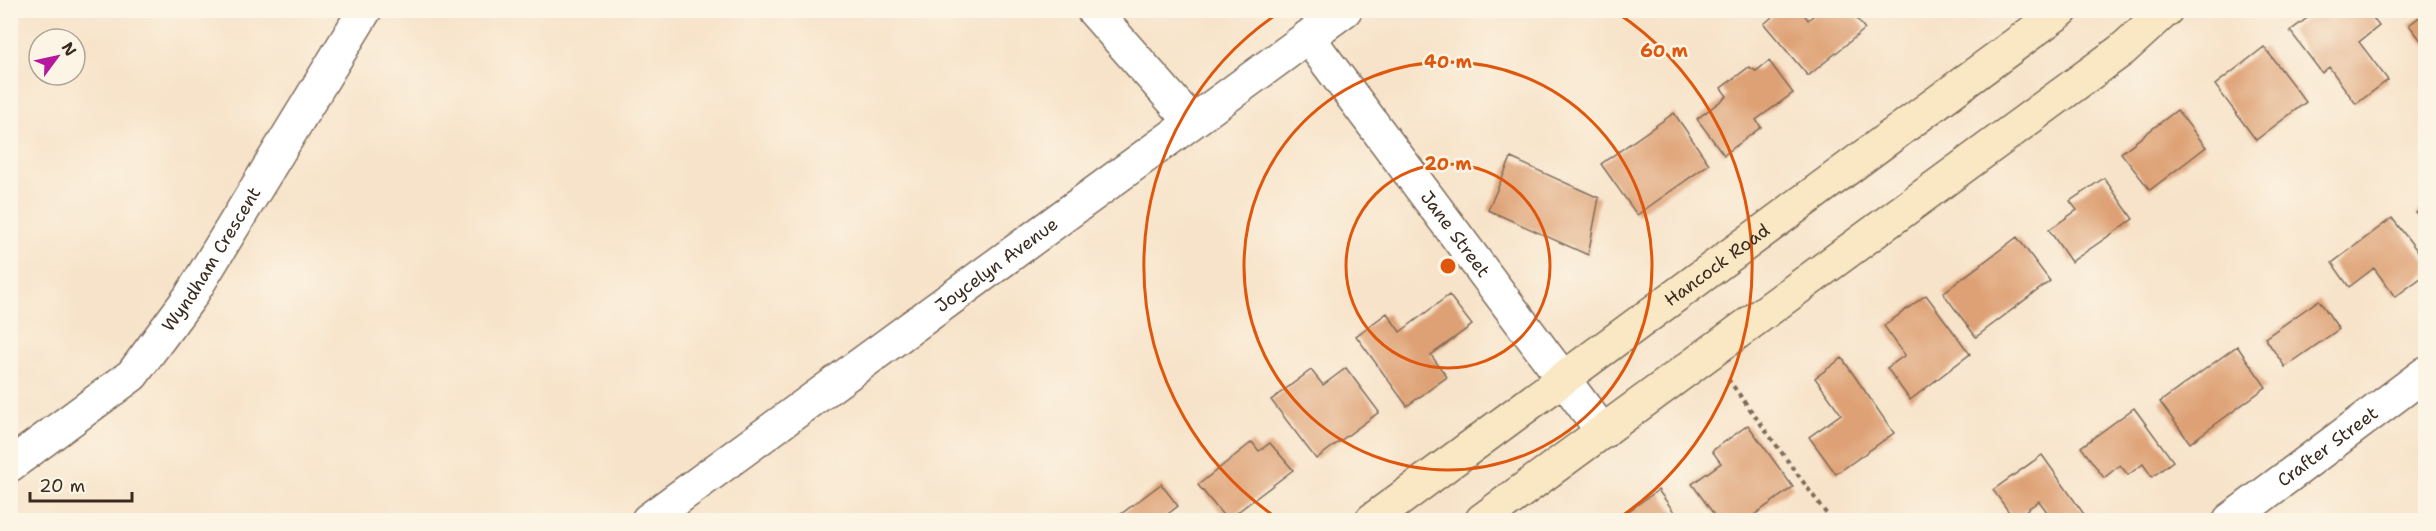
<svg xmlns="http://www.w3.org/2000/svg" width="2436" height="531" font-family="'Shantell Sans',sans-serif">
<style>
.building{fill:#dea175}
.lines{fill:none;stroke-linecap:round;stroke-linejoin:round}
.minor-casing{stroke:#7d6b5a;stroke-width:36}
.secondary-casing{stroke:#7d6b5a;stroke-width:36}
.path{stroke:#7d6b5a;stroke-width:4;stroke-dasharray:4.5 4.5;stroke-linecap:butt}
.minor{stroke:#fff;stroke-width:33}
.secondary{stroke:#fae7c3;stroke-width:33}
.ring{fill:none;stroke:#df570d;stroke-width:3}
.labels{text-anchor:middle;stroke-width:5;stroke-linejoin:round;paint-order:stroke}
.street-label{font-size:18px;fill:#3b2a1e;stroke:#fcf5e5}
.centre{fill:#df570d;stroke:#fcf5e5;stroke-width:3}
.ring-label{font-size:18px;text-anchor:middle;font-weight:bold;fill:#df570d;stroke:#fcf5e5;stroke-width:5;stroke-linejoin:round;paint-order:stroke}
</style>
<rect width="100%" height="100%" fill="#fcf5e5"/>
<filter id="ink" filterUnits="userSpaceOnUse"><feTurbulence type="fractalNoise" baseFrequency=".0167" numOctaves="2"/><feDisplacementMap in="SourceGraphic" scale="12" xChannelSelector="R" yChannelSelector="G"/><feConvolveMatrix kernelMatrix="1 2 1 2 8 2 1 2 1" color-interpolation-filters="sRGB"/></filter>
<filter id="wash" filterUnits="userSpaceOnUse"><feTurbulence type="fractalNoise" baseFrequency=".008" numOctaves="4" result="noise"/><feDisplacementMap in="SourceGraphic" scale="24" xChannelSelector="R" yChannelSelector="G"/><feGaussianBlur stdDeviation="1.35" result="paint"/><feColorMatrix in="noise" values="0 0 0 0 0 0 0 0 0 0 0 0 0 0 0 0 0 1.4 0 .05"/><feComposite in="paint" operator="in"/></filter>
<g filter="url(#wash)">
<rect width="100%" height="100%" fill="#f7e3c9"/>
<g id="blocks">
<path class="building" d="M1780,10H1801L1808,20L1820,10H1850L1865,29L1808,76L1764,24Z
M2318,10H2367L2379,26L2359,42L2388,80L2356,104L2329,67L2322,73L2290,31Z
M2426,12V47L2409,25Z
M2264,47L2306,102L2256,140L2215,85Z
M1769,61L1793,93L1756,120L1761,127L1724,155L1697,119L1727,96L1721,88L1749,67L1756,71Z
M2177,110L2206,147L2150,190L2121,153Z
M1674,113L1709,164L1637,215L1601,164Z
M1511,158L1599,198L1588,255L1488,210Z
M2104,178L2133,219L2071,262L2049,230L2077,210L2070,201Z
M2426,206V225L2416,213Z
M2392,218L2426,262V274L2395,297L2374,268L2349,287L2332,263Z
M2017,237L2050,281L1976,337L1943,293Z
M1449,295L1472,325L1431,355L1447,377L1407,406L1356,336L1387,313L1400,332Z
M1926,295L1970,354L1910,400L1887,368L1905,355L1884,326Z
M2319,300L2339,329L2285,367L2265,338Z
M2237,346L2266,387L2190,443L2160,402Z
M1842,358L1894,433L1836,474L1809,437L1841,414L1815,378Z
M1346,368L1379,412L1316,459L1271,400L1311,370L1323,385Z
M2134,408L2173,461L2152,477L2143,464L2128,475L2120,465L2104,478L2081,447Z
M1748,425L1793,487L1747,520H1718L1692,484L1721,463L1712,451Z
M1252,442L1259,451L1270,443L1293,470L1227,520L1198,485Z
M2042,455L2086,517L2082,520H2053L2039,501L2014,519L1993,490Z
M1161,484L1178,506L1160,520H1113Z
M1658,490L1680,520H1631L1626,513Z"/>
</g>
</g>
<g filter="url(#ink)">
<use href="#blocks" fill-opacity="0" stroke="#7d6b5a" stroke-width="1.5"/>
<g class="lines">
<g class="minor-casing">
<g id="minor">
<path d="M1093,10L1191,121"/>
<path id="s1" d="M1308,37L1603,432"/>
<path id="s2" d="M10,465L132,375L190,297L365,10"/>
<path id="s3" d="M648,520L1345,10"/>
<path id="s4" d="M2230,520L2426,373"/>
</g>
</g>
<g class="secondary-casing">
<g id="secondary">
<path id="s5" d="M1372,520L2062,10"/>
<path d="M1482,520L2122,50L2166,10"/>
</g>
</g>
<path class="path" d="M1728,379L1831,520"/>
<use href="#minor" class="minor"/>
<use href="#secondary" class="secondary"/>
</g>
</g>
<g class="ring">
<circle cx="1448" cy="266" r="102"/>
<circle cx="1448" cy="266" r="204"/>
<path d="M1280 520A305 305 0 0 1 1280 12M1616 12A305 305 0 0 1 1616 520"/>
</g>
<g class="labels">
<g class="street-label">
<text dy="6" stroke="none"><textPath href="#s1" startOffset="246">Jane Street</textPath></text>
<text dy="6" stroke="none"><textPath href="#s2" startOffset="292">Wyndham Crescent</textPath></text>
<text dy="6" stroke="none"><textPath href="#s3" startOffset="432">Joycelyn Avenue</textPath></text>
<text dy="6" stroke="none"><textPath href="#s5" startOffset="429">Hancock Road</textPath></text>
<text dy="6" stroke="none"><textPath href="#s4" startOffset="122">Crafter Street</textPath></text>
</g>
</g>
<circle cx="1448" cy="266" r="9" class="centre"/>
<g class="ring-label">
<text x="1664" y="57">60 m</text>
<text x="1448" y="68">40 m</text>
<text x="1448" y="170">20 m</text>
</g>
<rect width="2436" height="531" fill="none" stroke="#fcf5e5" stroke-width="36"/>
<g transform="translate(57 57) rotate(57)"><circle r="28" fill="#fcf5e5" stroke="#afa495" stroke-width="1.5"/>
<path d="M0-4.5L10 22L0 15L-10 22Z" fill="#b5179e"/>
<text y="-9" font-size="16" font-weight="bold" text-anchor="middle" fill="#3b2a1e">N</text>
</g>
<path d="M30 492v9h102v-9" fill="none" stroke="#3b2a1e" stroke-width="3"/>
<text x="39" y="492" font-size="18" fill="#3b2a1e" stroke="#fcf5e5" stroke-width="4.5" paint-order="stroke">20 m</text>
</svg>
